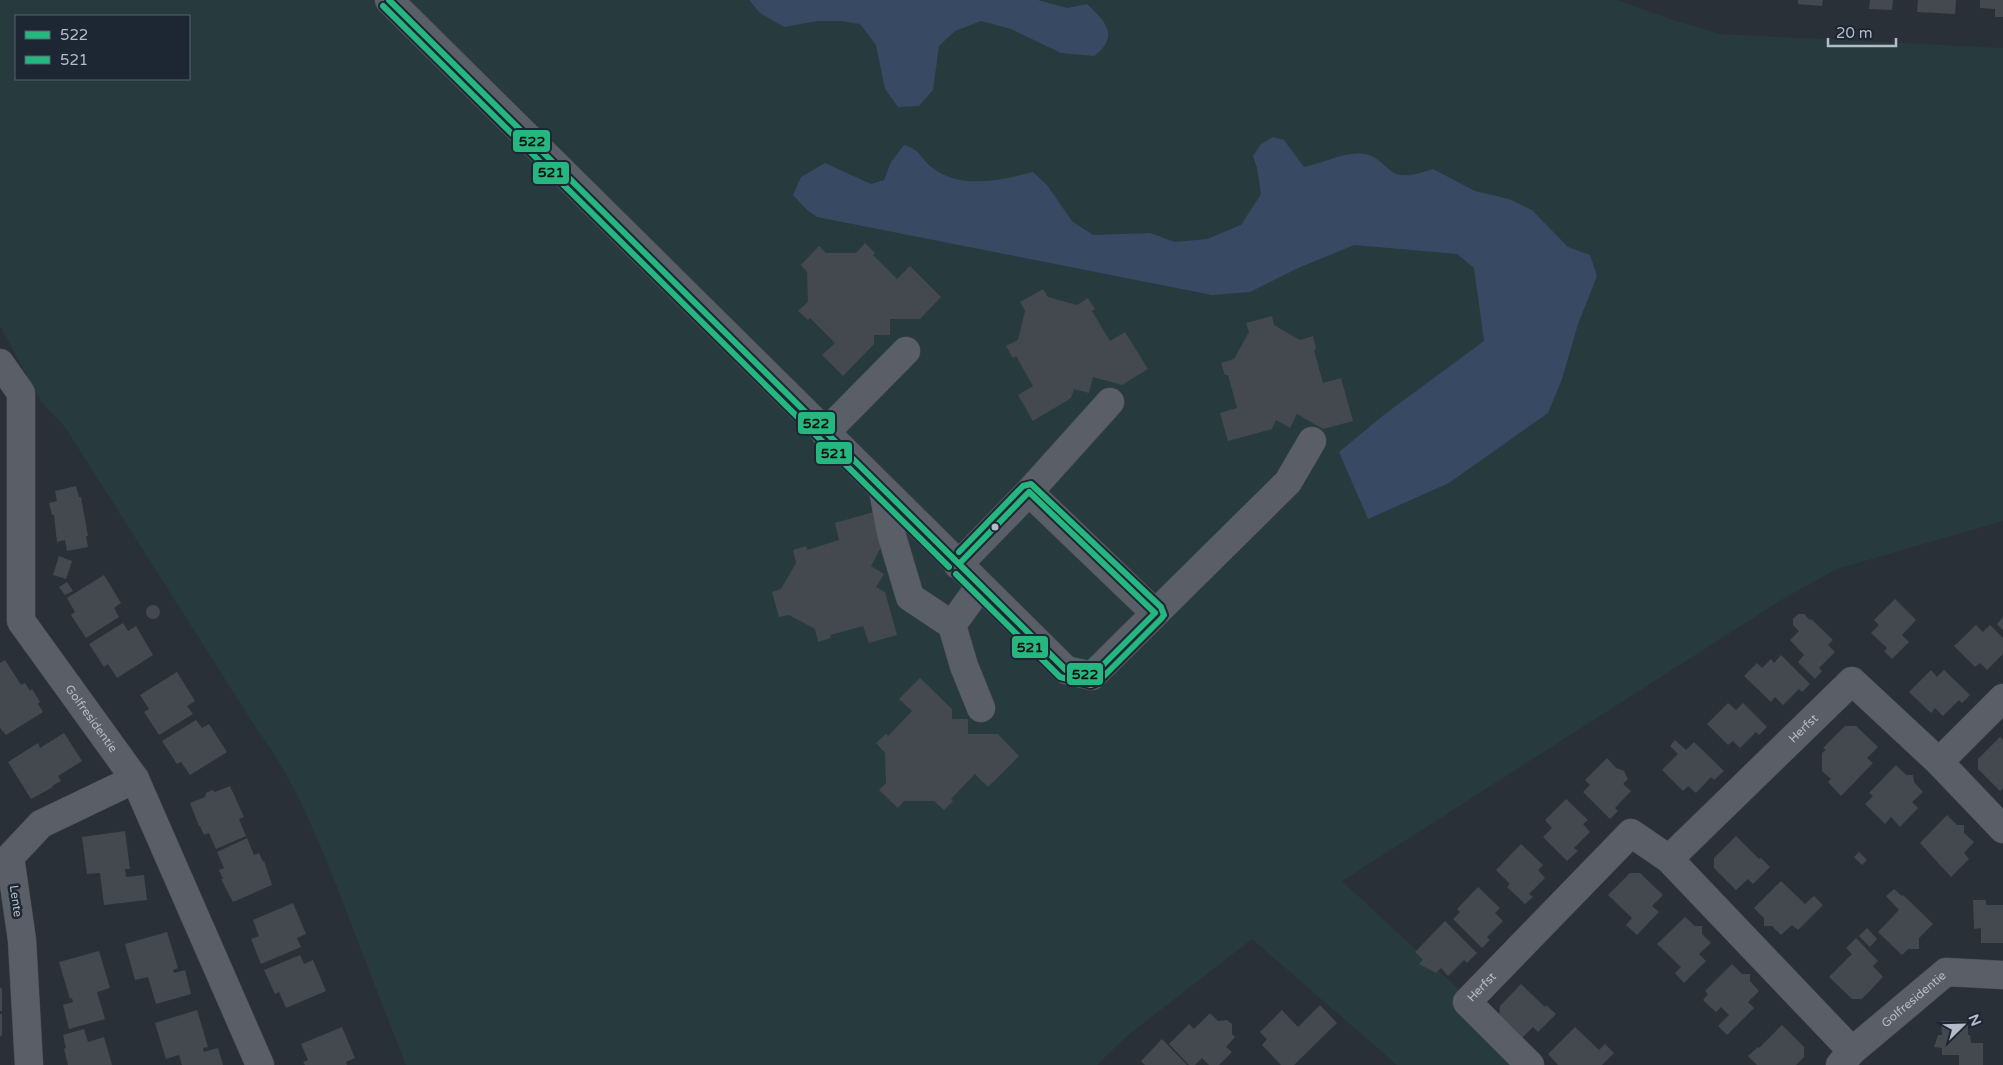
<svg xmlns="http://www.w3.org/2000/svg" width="2003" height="1065" font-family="'Varela Round',sans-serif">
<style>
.green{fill:#273a3e;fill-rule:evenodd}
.water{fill:#384963}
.building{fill:#444950}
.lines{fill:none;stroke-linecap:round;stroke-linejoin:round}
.minor-casing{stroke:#484c53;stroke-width:29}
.minor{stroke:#5a5e66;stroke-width:28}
.bus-1-casing{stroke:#1d2633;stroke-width:10}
.bus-2-casing{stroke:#1d2633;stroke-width:10}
.bus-1{stroke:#26b680;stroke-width:6}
.bus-2{stroke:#26b680;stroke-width:6}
.bus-dot{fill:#b4bcc9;stroke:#1d2633;stroke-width:2}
.labels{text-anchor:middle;stroke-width:5;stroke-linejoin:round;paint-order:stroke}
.street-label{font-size:12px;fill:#b4bcc9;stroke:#1d2633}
.line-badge{stroke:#1d2633;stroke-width:2}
.pale-badge-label{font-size:14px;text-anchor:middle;font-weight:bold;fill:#111}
</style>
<rect width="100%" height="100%" fill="#2a3038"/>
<path class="green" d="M0,0H1617L1673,20L1720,34L2003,48V521L1837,569L1781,600L1342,881L1540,1065H1397L1252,939L1127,1036L1097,1065H406C385,1012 364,958 344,905C320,844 296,781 256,728L65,427L42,403L0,326ZM16,16H189V79H16Z"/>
<path class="water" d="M749,0H1038L1067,8L1087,4C1106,22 1120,36 1094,56L1061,53L1011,29L981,21L955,31L939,46L933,90L919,106L898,107L885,89L876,45L860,24L841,21H818L784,27L760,13Z
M1273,137L1284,140L1304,167C1324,163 1345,151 1365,154C1378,156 1384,167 1394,173C1405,179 1422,172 1433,169L1475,191L1509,199L1532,210L1568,247L1590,255L1597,276L1578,324L1562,379L1548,413L1449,483L1368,519L1339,452L1385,414L1484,341L1474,268L1457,254L1354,245L1296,269L1250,292L1212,295L817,217L807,210L793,195L801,177L825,163L871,184L884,180L891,162L904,145C923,151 919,158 933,168C961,190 1001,180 1033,172L1047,185L1072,221L1093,235L1150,233L1175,242L1207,239L1241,225L1261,194L1257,168L1253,156L1261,144Z"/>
<path class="building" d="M1798,0H1823L1822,6L1798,4Z
M1870,0H1893L1892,10L1869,9Z
M1918,0H1956L1955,14L1917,12Z
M1980,0H2003V17H1995V9L1980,8Z
M865,243L875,253L873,255L897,279L910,266L941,297L920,319H890V335H874V344L843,376L822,355L835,343L810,318L808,320L798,311L808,302L807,272L801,265L819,246L826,253H856Z
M1043,289L1048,297L1077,305L1088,298L1095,309L1092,311L1110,341L1125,332L1148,369L1122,385L1093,377L1089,393L1074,389L1071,398L1033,421L1018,395L1033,386L1016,356L1013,358L1006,346L1018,340L1025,311L1020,302Z
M1272,316L1274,325L1300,340L1313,336L1316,349L1314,350L1323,383L1341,378L1353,421L1323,429L1297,414L1290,428L1276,420L1272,429L1228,441L1220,413L1237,408L1228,375H1225L1221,363L1234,359L1249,332L1246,323Z
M76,486L79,497H81L88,536H86L88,547L67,551L65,540L57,542L54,515H52L49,503L57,501L55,491Z
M877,511L885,540L871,566L884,574L876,587L885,592L897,635L869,643L863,626L830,635L831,638L818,642L815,629L789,615L779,617L772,592L781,589L796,563L793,550L806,546L807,550L839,540L835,523Z
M59,556L72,561L66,579L53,575Z
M104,575L121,603L114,608L119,617L86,638L71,615L75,612L67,598Z
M67,582L73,591L65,595L59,587Z
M1895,599L1916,620L1902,635L1909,642L1892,659L1884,651L1887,648L1871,633L1879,625L1874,620Z
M146 612a7 7 0 1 1 14 0a7 7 0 1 1-14 0Z
M1798,614H1804L1810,620L1811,619L1833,640L1828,645L1835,652L1819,668L1822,671L1815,679L1798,662L1804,655L1790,640L1799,631L1793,625V619Z
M2003,617V630L1997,624Z
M123,623L128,631L136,626L153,655L117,678L108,664L104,667L89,644Z
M1976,625L1983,632L1990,625L2003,638V654L1987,670L1980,663L1975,667L1954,646Z
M1781,655L1810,684L1802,692L1799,689L1783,705L1775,697L1771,702L1744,676L1757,663L1762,668L1771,659L1774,663Z
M5,660L21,685L25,683L30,691L32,689L40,702L38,704L43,712L6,735L0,728V663Z
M1931,670L1937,677L1944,670L1970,695L1962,703L1959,700L1943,716L1935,708L1931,713L1909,692Z
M177,672L195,701L187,706L193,714L159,735L144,712L149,709L140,695Z
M920,678L952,709V719H968V734H998L1019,756L988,787L975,774L951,799L953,801L944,810L934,801H904L898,808L879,790L886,783L885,753L876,743L886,734L888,736L912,711L899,699Z
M1728,703L1736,710L1743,703L1767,727L1759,735L1756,732L1740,748L1733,741L1728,745L1707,724Z
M196,720L202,728L209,724L227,752L190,775L181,762L177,764L162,741Z
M1845,726H1856L1878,747L1867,758L1873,763L1841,796L1828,782L1831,779L1822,771V753L1826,750L1823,748Z
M64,733L82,761L58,776L61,781L52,786L53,787L31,799L8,762L38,743L40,748Z
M2000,737L2003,740V788L2000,791L1978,769V759Z
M1675,740L1686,750L1694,742L1724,771L1714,780L1711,777L1696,793L1688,786L1683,791L1662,770L1678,754L1670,746Z
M1607,758L1616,768L1624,771L1628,779L1623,784L1631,791L1615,808L1618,811L1610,819L1583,792L1590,785L1585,780Z
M1896,765L1906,775H1913L1914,782L1923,792L1912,802L1918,808L1900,827L1891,817L1885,824L1865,804L1873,796L1869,793Z
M230,786L244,817L239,819L246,836L216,849L209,833L204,835L200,826H199L190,803L205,797L206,793L212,790L215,792Z
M1566,799L1588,820L1583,824L1590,832L1574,848L1578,851L1567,861L1543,837L1552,828L1545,820Z
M1947,815L1957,825H1964V833L1974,842L1964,853L1969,859L1951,877L1920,843Z
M125,831L130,869H125L126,877L144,875L147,900L104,905L100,873L87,874L82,837Z
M1736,836L1759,859L1761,858L1770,867L1753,884L1748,879L1736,890L1714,868V858Z
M247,838L254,855L259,853L263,862L264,861L272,885L233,902L221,879H223L219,870L224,868L217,852Z
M1521,844L1543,865L1538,870L1545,878L1529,894L1533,897L1525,904L1507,887L1510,884L1496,870Z
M1859,852L1867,860L1862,865L1854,857Z
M1630,873H1640L1663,895L1652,906L1659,912L1637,935L1626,925L1632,918L1608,895Z
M1781,881L1805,904L1814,896L1823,905L1798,930L1792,925L1781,935L1772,926H1764V918L1754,908Z
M1478,887L1500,908L1495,913L1503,921L1487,937L1490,940L1482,948L1453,919L1460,912L1457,909Z
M1894,889L1902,896L1903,895L1933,924L1919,938V949H1908L1902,955L1878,932L1899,910L1886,896Z
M1973,900H1986V905H2003V943H1981V928L1974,929Z
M293,903L306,934L297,938L301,947L261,964L251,939L259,936L253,920Z
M1685,917L1695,926H1702V934L1711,943L1699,954L1706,961L1684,983L1675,973L1681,967L1657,944Z
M1445,921L1477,953L1467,963L1464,960L1448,976L1441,968L1436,973L1419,964L1423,960L1415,952Z
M1867,928L1877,939L1870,947L1859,936Z
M167,932L178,968L173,970L174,973L185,970L191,994L156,1004L148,977L135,980L125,944Z
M1856,938L1878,961L1873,966L1883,977L1862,999H1852L1829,977L1852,954L1846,948Z
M99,951L110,988L97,992L105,1019L69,1029L63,1005L73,1002L72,998L70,999L59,962Z
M300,955L304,964L313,960L326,991L286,1008L279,992L275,994L264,970Z
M1732,964L1742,974H1750V981L1759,991L1748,1002L1754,1008L1727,1035L1718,1026L1729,1015L1721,1007L1716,1012L1703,1000L1708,994L1705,991Z
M1521,984L1545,1007L1546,1005L1556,1014L1538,1032L1533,1027L1522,1038L1499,1017L1500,1006Z
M0,988H2V1011H0Z
M1320,1005L1337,1023L1294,1065H1281L1262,1045L1267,1039L1260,1032L1282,1010L1298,1027Z
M197,1010L208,1047L203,1048L204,1052L218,1048L223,1065H182L179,1055L166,1059L155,1023Z
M1210,1013L1218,1021L1227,1020L1232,1024V1034L1235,1037L1226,1047L1232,1052L1219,1065H1209L1202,1058L1195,1065H1189L1169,1044L1189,1024L1194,1029Z
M0,1014H2V1036H0Z
M1941,1021H1968V1035H1970L1971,1043H1983V1065H1959V1055H1942V1048L1934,1047L1938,1035H1942Z
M1782,1025L1804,1047V1057L1796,1065H1757L1748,1056L1758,1047L1759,1048Z
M342,1027L355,1058L346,1062L347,1065H305L303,1062L308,1060L301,1044Z
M1575,1027L1599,1050L1605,1044L1614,1053L1602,1065H1558L1548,1054Z
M84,1029L88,1042L104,1037L112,1065H68L64,1049L66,1048L63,1035Z
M1162,1039L1187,1065H1145L1141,1061Z"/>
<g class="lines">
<g class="minor-casing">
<g id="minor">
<path d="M389,0L1066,670L1092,676L1288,482L1312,441"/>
<path id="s1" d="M0,363L21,393V621L135,779L260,1065"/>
<path d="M825,433L906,351"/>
<path d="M883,490L891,533L910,597L952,625"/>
<path d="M1029,492L1110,402"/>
<path d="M958,565L1029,492L1155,613"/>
<path d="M980,586L952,625L964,666L981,708"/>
<path d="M1939,762L2003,829"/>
<path d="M1669,859L1852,1051"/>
<path d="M29,1065L22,940L10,857L41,824L135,779"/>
<path id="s2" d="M1530,1065L1467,1002L1631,833L1669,859L1852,681L1939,762L2003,698"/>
<path id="s3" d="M1840,1065L1852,1051L1946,972L2003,975"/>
</g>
</g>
<use href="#minor" class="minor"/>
<g class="bus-1-casing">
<path id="bus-1" d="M389,0L959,564
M1029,492L1155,613L1092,676L1066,670L959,564Z"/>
</g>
<g class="bus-2-casing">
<path id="bus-2" d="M383,6L949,567
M956,574L1060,677L1091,685L1098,682L1161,619L1164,615L1161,607L1031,484L1023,486L959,552"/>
</g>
<use href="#bus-1" class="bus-1"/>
<use href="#bus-2" class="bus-2"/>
</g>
<circle class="bus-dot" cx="995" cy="527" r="4.5"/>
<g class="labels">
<g class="street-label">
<text dy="4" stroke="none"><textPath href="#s1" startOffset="385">Golfresidentie</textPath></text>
<text dy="4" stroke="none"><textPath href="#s2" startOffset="558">Herfst</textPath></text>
<text transform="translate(16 901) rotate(82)" y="4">Lente</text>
<text dy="4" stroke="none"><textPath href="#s2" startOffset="110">Herfst</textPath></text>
<text dy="4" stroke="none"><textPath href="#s3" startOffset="99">Golfresidentie</textPath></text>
</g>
</g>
<g class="line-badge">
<rect x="512" y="129" width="39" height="24" rx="5" fill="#26b680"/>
<rect x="532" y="161" width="38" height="24" rx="5" fill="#26b680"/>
<rect x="797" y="411" width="39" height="24" rx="5" fill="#26b680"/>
<rect x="815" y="441" width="38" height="24" rx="5" fill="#26b680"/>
<rect x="1011" y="635" width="38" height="24" rx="5" fill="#26b680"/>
<rect x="1066" y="662" width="38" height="24" rx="5" fill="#26b680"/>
</g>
<g class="pale-badge-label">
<text x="532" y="146">522</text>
<text x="551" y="177">521</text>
<text x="816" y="428">522</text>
<text x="834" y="458">521</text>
<text x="1030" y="652">521</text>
<text x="1085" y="679">522</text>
</g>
<rect x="15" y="15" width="175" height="65" fill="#1d2633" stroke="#59626f"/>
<rect x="25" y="31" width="25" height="8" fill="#26b680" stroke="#59626f"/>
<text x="60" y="40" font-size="15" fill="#b4bcc9">522</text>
<rect x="25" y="56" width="25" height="8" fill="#26b680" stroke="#59626f"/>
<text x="60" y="65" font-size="15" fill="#b4bcc9">521</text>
<g transform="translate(1963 1025) rotate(67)" stroke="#1d2633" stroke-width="4" paint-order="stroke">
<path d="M0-4L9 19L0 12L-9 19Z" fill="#b4bcc9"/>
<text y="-8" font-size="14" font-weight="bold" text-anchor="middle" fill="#b4bcc9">N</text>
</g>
<path d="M1828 38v8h68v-8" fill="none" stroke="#b4bcc9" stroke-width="2.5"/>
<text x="1836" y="38" font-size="15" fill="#b4bcc9" stroke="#1d2633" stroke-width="4" paint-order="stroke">20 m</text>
</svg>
